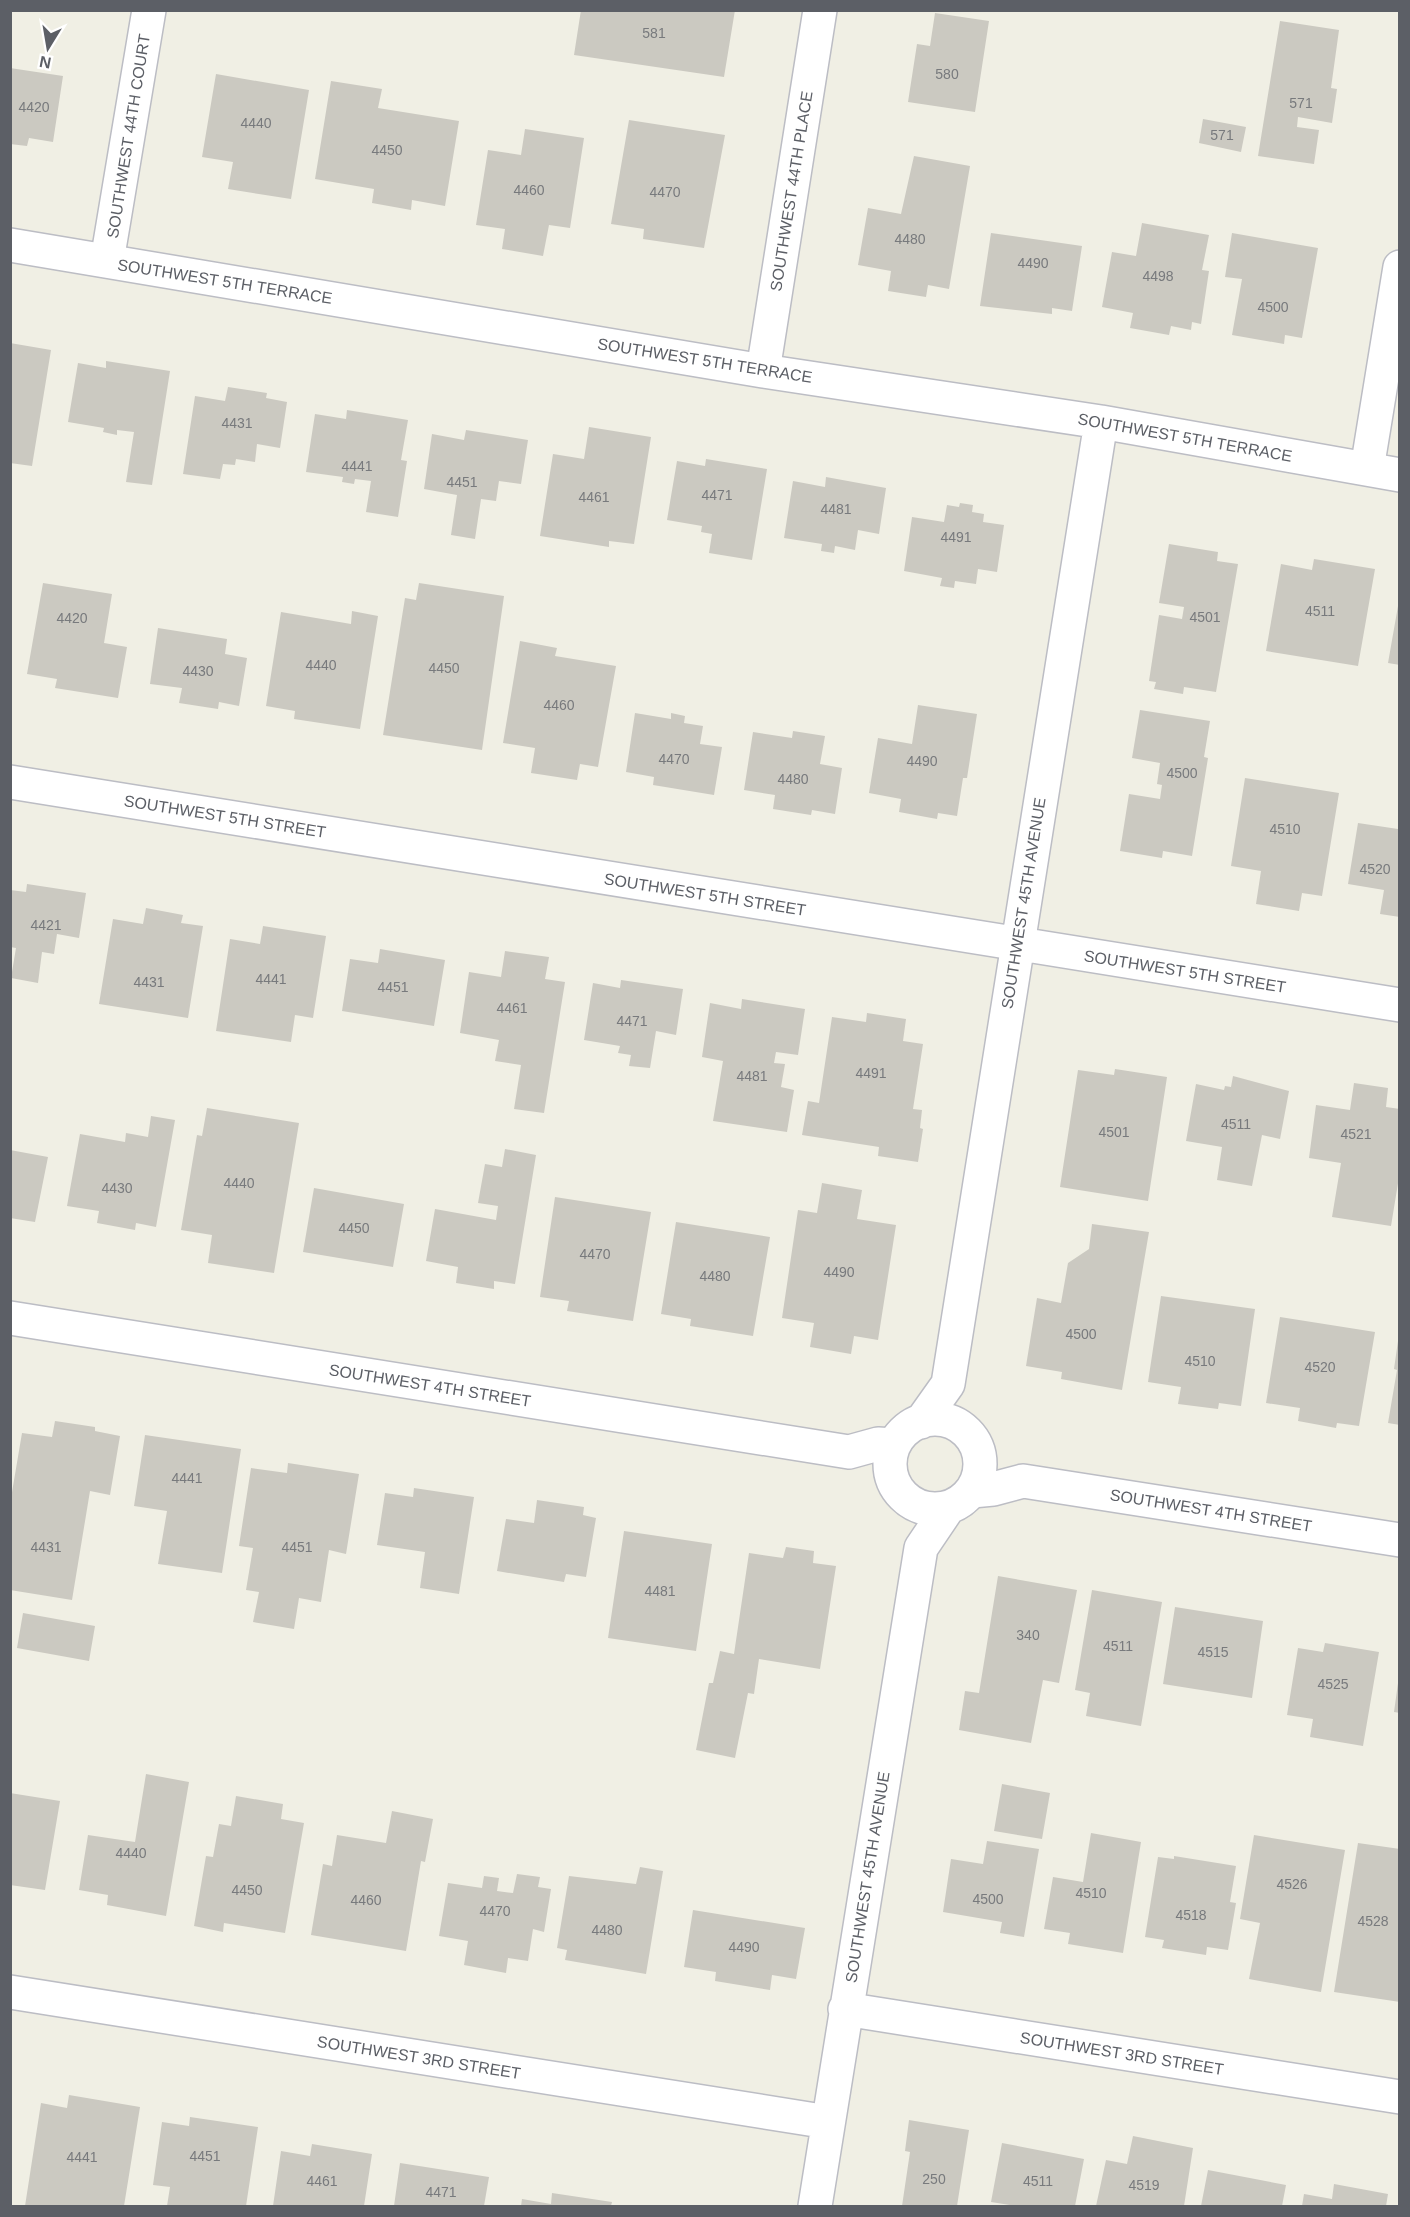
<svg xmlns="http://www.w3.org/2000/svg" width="1410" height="2217" font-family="Helvetica,sans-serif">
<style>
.building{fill:#cbc9c1}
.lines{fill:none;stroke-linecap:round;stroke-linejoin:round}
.street-casing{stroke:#bcbdc4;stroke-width:36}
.street{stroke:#fff;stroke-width:33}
.labels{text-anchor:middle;stroke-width:4.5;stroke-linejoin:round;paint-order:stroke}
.number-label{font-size:14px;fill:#787a7d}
.street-label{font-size:16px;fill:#5c5f66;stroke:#fff}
</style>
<rect width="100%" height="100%" fill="#f0efe4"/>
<path class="building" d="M581,10H735L724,77L574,55Z
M935,13L989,21L975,112L908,102L917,44L930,46Z
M1280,21L1339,30L1331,88L1337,89L1332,123L1298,117L1297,127L1319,130L1314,164L1258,156Z
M10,68L63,76L53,142L29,138L27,146L10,144Z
M216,74L309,90L291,199L228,189L233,162L202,157Z
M331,81L382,89L378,108L459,121L445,206L412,200L411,210L372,203L374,189L315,179Z
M1203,119L1246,127L1241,152L1199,143Z
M629,120L725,135L704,248L643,239L644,229L611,224Z
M525,129L584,138L570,228L549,225L543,256L502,249L505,229L476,225L488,150L521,155Z
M914,156L970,166L949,289L928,285L926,297L888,291L891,271L858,265L868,208L901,214Z
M1142,223L1209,235L1202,270L1209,271L1201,324L1192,322L1191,330L1171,326L1169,335L1130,328L1133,313L1102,307L1112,252L1136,256Z
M991,233L1082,246L1072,311L1052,308V314L980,306Z
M1232,233L1318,248L1302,338L1285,335L1284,344L1232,335L1242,279L1225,277Z
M10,343L51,350L32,466L10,463Z
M106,361L170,371L152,485L126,482L134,432L117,430V435L103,432L104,428L68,422L78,363L106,368Z
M228,387L267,393L266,398L287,402L280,448L257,444L255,462L236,459L235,465L223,464L220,479L183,474L195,396L225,401Z
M347,410L408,420L401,460L407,461L398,517L366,512L371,481L355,479L354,484L342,482L343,477L306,472L315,414L346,419Z
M589,427L651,437L634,544L609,541V547L540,536L553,454L584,459Z
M466,430L528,440L521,484L499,481L496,501L481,499L475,539L451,535L457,495L424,489L432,434L464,440Z
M706,459L767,469L752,560L709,553L712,534L701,532L702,526L667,520L677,461L705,466Z
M826,477L886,488L879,534L858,530L855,550L835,546L834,553L821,551L822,544L784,538L793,481L825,487Z
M960,503L973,505L972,512L984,514L983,522L1004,525L997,572L978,569L976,584L955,581L954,588L940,586L942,578L904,571L912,517L944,522L947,505L959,507Z
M1169,544L1218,552L1217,561L1238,564L1216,692L1184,687L1183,694L1154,689L1156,682L1149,681L1159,615L1182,619L1184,607L1159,603Z
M1314,559L1375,569L1358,666L1266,651L1281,564L1312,570Z
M43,583L112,594L104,643L127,647L118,698L55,688L57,679L27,674Z
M419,583L504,596L482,750L383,735L405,598L416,600Z
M1398,606H1400V665L1388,663Z
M352,611L378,616L360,729L294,719L295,711L266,706L281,612L351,624Z
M158,628L227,639L225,654L247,658L239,706L219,702L218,709L179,703L182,688L150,684Z
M520,641L557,648L555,656L616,666L598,767L580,764L577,780L531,773L535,748L503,743Z
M918,705L977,714L967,778H963L957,816L938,813L937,819L899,812L901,799L869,793L878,738L912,744Z
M1140,710L1210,721L1204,757L1208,758L1192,856L1163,851L1162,858L1120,851L1129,794L1160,799L1162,785L1157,784L1160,763L1132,758Z
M635,713L671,719V713L685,716L684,723L703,726L700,744L722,747L714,795L653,785L654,777L626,772Z
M793,731L825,736L820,764L842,768L835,814L812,810L811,815L773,809L775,795L744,790L753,732L792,738Z
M1245,778L1339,793L1322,896L1302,893L1299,911L1256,904L1261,871L1231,866Z
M1358,823L1398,829L1400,824V917L1380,914L1384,890L1348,884Z
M27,884L86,893L79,938L57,934L54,954L42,952L38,983L11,978L16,948L10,947V890L26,892Z
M146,908L183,915L181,923L203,926L188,1018L99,1004L113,919L143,924Z
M263,926L326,936L313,1018L295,1015L291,1042L216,1031L230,939L260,944Z
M380,949L445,960L434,1026L342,1011L350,959L378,963Z
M505,951L549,957L545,979L565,982L544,1113L514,1109L521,1065L495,1061L499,1040L460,1033L469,972L501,977Z
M621,980L683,989L676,1035L656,1031L650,1068L629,1066L631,1055L618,1053L620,1046L584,1040L593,983L620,988Z
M742,999L805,1009L798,1055L776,1052L774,1063L785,1064L781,1087L794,1090L787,1132L713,1121L723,1061L702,1057L710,1003L741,1009Z
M867,1013L906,1019L903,1041L923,1044L913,1109L922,1110L920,1128L923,1129L918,1162L878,1156L879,1147L802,1135L808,1101L819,1103L832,1017L866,1022Z
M1115,1069L1167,1077L1148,1201L1060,1187L1078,1070L1114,1075Z
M1233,1076L1289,1091L1280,1139L1262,1135L1252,1186L1217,1180L1222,1147L1186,1141L1196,1084L1224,1090L1225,1086L1231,1087Z
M1354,1083L1388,1088L1386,1107L1400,1109V1171L1391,1226L1332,1217L1341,1163L1309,1158L1316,1105L1350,1110Z
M207,1108L299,1123L274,1273L208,1263L212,1235L181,1230L197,1135L202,1136Z
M151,1116L175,1120L156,1227L136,1223L135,1230L97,1223L99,1211L67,1206L80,1134L125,1142L126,1133L148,1137Z
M505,1149L536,1155L515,1284L494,1281V1289L456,1283L458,1267L426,1261L435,1209L496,1220L498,1206L478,1203L485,1164L502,1167Z
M10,1150L48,1157L35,1222L10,1218Z
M822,1183L862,1190L857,1219L896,1225L878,1340L854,1336L851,1354L810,1347L814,1323L782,1318L798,1210L817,1213Z
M314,1188L404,1204L393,1267L303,1252Z
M555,1197L651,1212L633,1321L567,1311L569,1301L540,1297Z
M676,1222L770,1237L753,1336L690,1326L691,1319L661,1314Z
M1092,1224L1149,1232L1122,1390L1061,1379L1062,1372L1026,1366L1037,1298L1061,1303L1068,1263L1089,1249Z
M1161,1296L1255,1309L1241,1406L1219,1403L1218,1409L1178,1404L1181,1387L1148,1382Z
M1280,1317L1375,1332L1359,1426L1337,1423L1336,1428L1298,1421L1300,1408L1266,1403Z
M1398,1341H1400V1425L1388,1423L1397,1370L1394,1369Z
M55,1421L95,1427V1431L120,1436L110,1495L90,1491L72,1600L10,1590V1504L22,1433L52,1437Z
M145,1435L241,1449L222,1573L158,1564L167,1511L134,1506Z
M288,1463L359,1474L346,1554L329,1550L321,1602L299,1598L294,1629L253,1622L259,1592L246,1590L253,1548L239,1546L251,1468L287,1473Z
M414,1488L474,1497L459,1594L420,1588L425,1552L377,1545L385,1493L413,1497Z
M537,1500L584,1507L583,1515L596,1518L586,1577L566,1574L564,1582L497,1571L506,1519L534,1523Z
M624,1531L712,1544L696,1651L608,1638Z
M786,1547L814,1551L813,1563L836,1566L820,1669L759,1659L754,1694L748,1693L735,1758L696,1750L709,1683H713L720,1651L734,1654L749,1553L783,1558Z
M998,1576L1077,1590L1059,1683L1043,1680L1031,1743L959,1730L965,1691L979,1693Z
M1092,1590L1162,1602L1141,1726L1086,1716L1090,1693L1075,1690Z
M1175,1607L1263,1621L1252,1698L1163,1684Z
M23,1613L95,1626L89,1661L17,1648Z
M1325,1643L1379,1652L1363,1746L1310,1737L1313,1719L1287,1715L1298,1648L1323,1652Z
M1398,1683H1400V1713L1394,1712Z
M146,1774L189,1782L166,1916L107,1905L108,1895L79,1890L88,1835L135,1842Z
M1002,1784L1050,1793L1042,1839L994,1831Z
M10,1793L60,1801L45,1890L10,1885Z
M236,1796L283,1804L281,1819L304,1823L285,1933L224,1923L223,1932L194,1926L206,1856L213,1857L219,1824L231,1826Z
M392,1811L433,1819L425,1862L421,1861L406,1951L311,1935L323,1864L332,1866L337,1835L386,1843Z
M1091,1833L1141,1842L1123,1953L1068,1944L1070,1933L1044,1929L1053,1877L1083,1882Z
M1254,1835L1345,1850L1321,1992L1249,1979L1260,1923L1240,1919Z
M987,1841L1039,1849L1024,1937L1000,1933L1002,1922L943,1912L951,1859L983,1864Z
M1358,1843L1400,1849V2002L1334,1992Z
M1174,1856L1236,1866L1230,1902L1236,1903L1228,1950L1207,1947L1206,1955L1162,1948L1164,1940L1145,1937L1158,1857L1174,1859Z
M640,1867L663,1871L646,1974L565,1960L567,1950L557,1948L569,1876L636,1884Z
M517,1874L540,1877L538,1887L551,1889L544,1932L533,1929L528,1961L508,1958L506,1973L464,1965L468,1941L439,1936L448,1883L482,1888L484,1876L499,1878L497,1891L513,1893Z
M693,1910L805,1928L796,1979L772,1975L770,1990L715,1981L716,1972L684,1967Z
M69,2095L140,2107L124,2206H25L41,2103L67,2108Z
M190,2117L258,2127L246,2206H167L170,2187L153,2185L162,2122L189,2126Z
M909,2120L969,2130L957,2206H902L910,2152L905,2151Z
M1133,2136L1193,2148L1184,2206H1096L1106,2160L1127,2164Z
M1002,2143L1084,2159L1075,2206H1016L991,2202Z
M312,2144L372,2154L364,2206H273L281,2151L310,2156Z
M400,2163L489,2177L484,2206H394Z
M1208,2170L1286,2185L1282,2206H1201Z
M1334,2184L1388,2194L1386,2206H1302L1304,2194L1332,2199Z
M552,2193L612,2202L611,2206H521L522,2199L551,2204Z"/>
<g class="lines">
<g class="street-casing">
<path id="street" d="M10,245L763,371L1101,422L1400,475
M107,261L149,10
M763,371L820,10
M1367,469L1400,267
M10,782L1400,1005
M10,1318L849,1452L878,1444L894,1445
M890 1464a45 45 0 1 1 90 0a45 45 0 1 1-90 0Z
M921,1422L948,1384L1101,422
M972,1491L993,1489L1023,1481L1400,1540
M10,1992L828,2122
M845,2009L1400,2097
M815,2206L921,1548L948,1508"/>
</g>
<use href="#street" class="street"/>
</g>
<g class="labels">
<g class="number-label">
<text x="654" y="38">581</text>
<text x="947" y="79">580</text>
<text x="1301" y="108">571</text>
<text x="34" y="112">4420</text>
<text x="256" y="128">4440</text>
<text x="1222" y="140">571</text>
<text x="387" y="155">4450</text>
<text x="529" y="195">4460</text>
<text x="665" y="197">4470</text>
<text x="910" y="244">4480</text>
<text x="1033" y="268">4490</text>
<text x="1158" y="281">4498</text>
<text x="1273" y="312">4500</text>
<text x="237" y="428">4431</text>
<text x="357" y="471">4441</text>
<text x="462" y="487">4451</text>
<text x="717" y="500">4471</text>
<text x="594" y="502">4461</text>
<text x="836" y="514">4481</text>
<text x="956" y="542">4491</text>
<text x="1320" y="616">4511</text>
<text x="1205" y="622">4501</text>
<text x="72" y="623">4420</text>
<text x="321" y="670">4440</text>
<text x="444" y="673">4450</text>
<text x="198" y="676">4430</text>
<text x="559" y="710">4460</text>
<text x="674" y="764">4470</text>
<text x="922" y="766">4490</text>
<text x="1182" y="778">4500</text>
<text x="793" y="784">4480</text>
<text x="1285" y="834">4510</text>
<text x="1375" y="874">4520</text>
<text x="46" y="930">4421</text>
<text x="271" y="984">4441</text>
<text x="149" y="987">4431</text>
<text x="393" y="992">4451</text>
<text x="512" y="1013">4461</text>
<text x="632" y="1026">4471</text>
<text x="871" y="1078">4491</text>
<text x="752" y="1081">4481</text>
<text x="1236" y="1129">4511</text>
<text x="1114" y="1137">4501</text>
<text x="1356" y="1139">4521</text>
<text x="239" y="1188">4440</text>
<text x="117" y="1193">4430</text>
<text x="354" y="1233">4450</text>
<text x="595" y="1259">4470</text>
<text x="839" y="1277">4490</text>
<text x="715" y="1281">4480</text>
<text x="1081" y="1339">4500</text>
<text x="1200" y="1366">4510</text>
<text x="1320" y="1372">4520</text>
<text x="187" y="1483">4441</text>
<text x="46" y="1552">4431</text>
<text x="297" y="1552">4451</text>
<text x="660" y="1596">4481</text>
<text x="1028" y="1640">340</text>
<text x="1118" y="1651">4511</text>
<text x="1213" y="1657">4515</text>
<text x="1333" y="1689">4525</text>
<text x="131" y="1858">4440</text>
<text x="1292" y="1889">4526</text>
<text x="247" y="1895">4450</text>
<text x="1091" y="1898">4510</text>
<text x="988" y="1904">4500</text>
<text x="366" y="1905">4460</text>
<text x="495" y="1916">4470</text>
<text x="1191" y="1920">4518</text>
<text x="1373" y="1926">4528</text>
<text x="607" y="1935">4480</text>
<text x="744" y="1952">4490</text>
<text x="205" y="2161">4451</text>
<text x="82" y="2162">4441</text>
<text x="934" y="2184">250</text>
<text x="322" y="2186">4461</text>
<text x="1038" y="2186">4511</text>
<text x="1144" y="2190">4519</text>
<text x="441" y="2197">4471</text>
</g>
<g class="street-label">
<text transform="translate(128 136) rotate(-81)" y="6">SOUTHWEST 44TH COURT</text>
<text transform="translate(791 191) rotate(-81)" y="6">SOUTHWEST 44TH PLACE</text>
<text transform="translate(225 281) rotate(9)" y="6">SOUTHWEST 5TH TERRACE</text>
<text transform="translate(705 360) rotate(9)" y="6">SOUTHWEST 5TH TERRACE</text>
<text transform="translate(1185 437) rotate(10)" y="6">SOUTHWEST 5TH TERRACE</text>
<text transform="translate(225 816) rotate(9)" y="6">SOUTHWEST 5TH STREET</text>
<text transform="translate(705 894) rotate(9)" y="6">SOUTHWEST 5TH STREET</text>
<text transform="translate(1023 903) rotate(-81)" y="6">SOUTHWEST 45TH AVENUE</text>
<text transform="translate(1185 971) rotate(9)" y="6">SOUTHWEST 5TH STREET</text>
<text transform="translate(430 1385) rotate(9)" y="6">SOUTHWEST 4TH STREET</text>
<text transform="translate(1211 1510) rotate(9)" y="6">SOUTHWEST 4TH STREET</text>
<text transform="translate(867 1877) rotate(-81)" y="6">SOUTHWEST 45TH AVENUE</text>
<text transform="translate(1122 2053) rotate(9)" y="6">SOUTHWEST 3RD STREET</text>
<text transform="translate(419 2057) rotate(9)" y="6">SOUTHWEST 3RD STREET</text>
</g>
</g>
<rect width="1410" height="2217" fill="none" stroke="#5c5f66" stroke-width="24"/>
<g transform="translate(48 48) rotate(191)" stroke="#ffffff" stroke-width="4.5" paint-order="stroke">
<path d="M0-4.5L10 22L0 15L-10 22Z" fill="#5c5f66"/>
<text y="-9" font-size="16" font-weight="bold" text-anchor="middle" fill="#5c5f66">N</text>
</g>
</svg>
